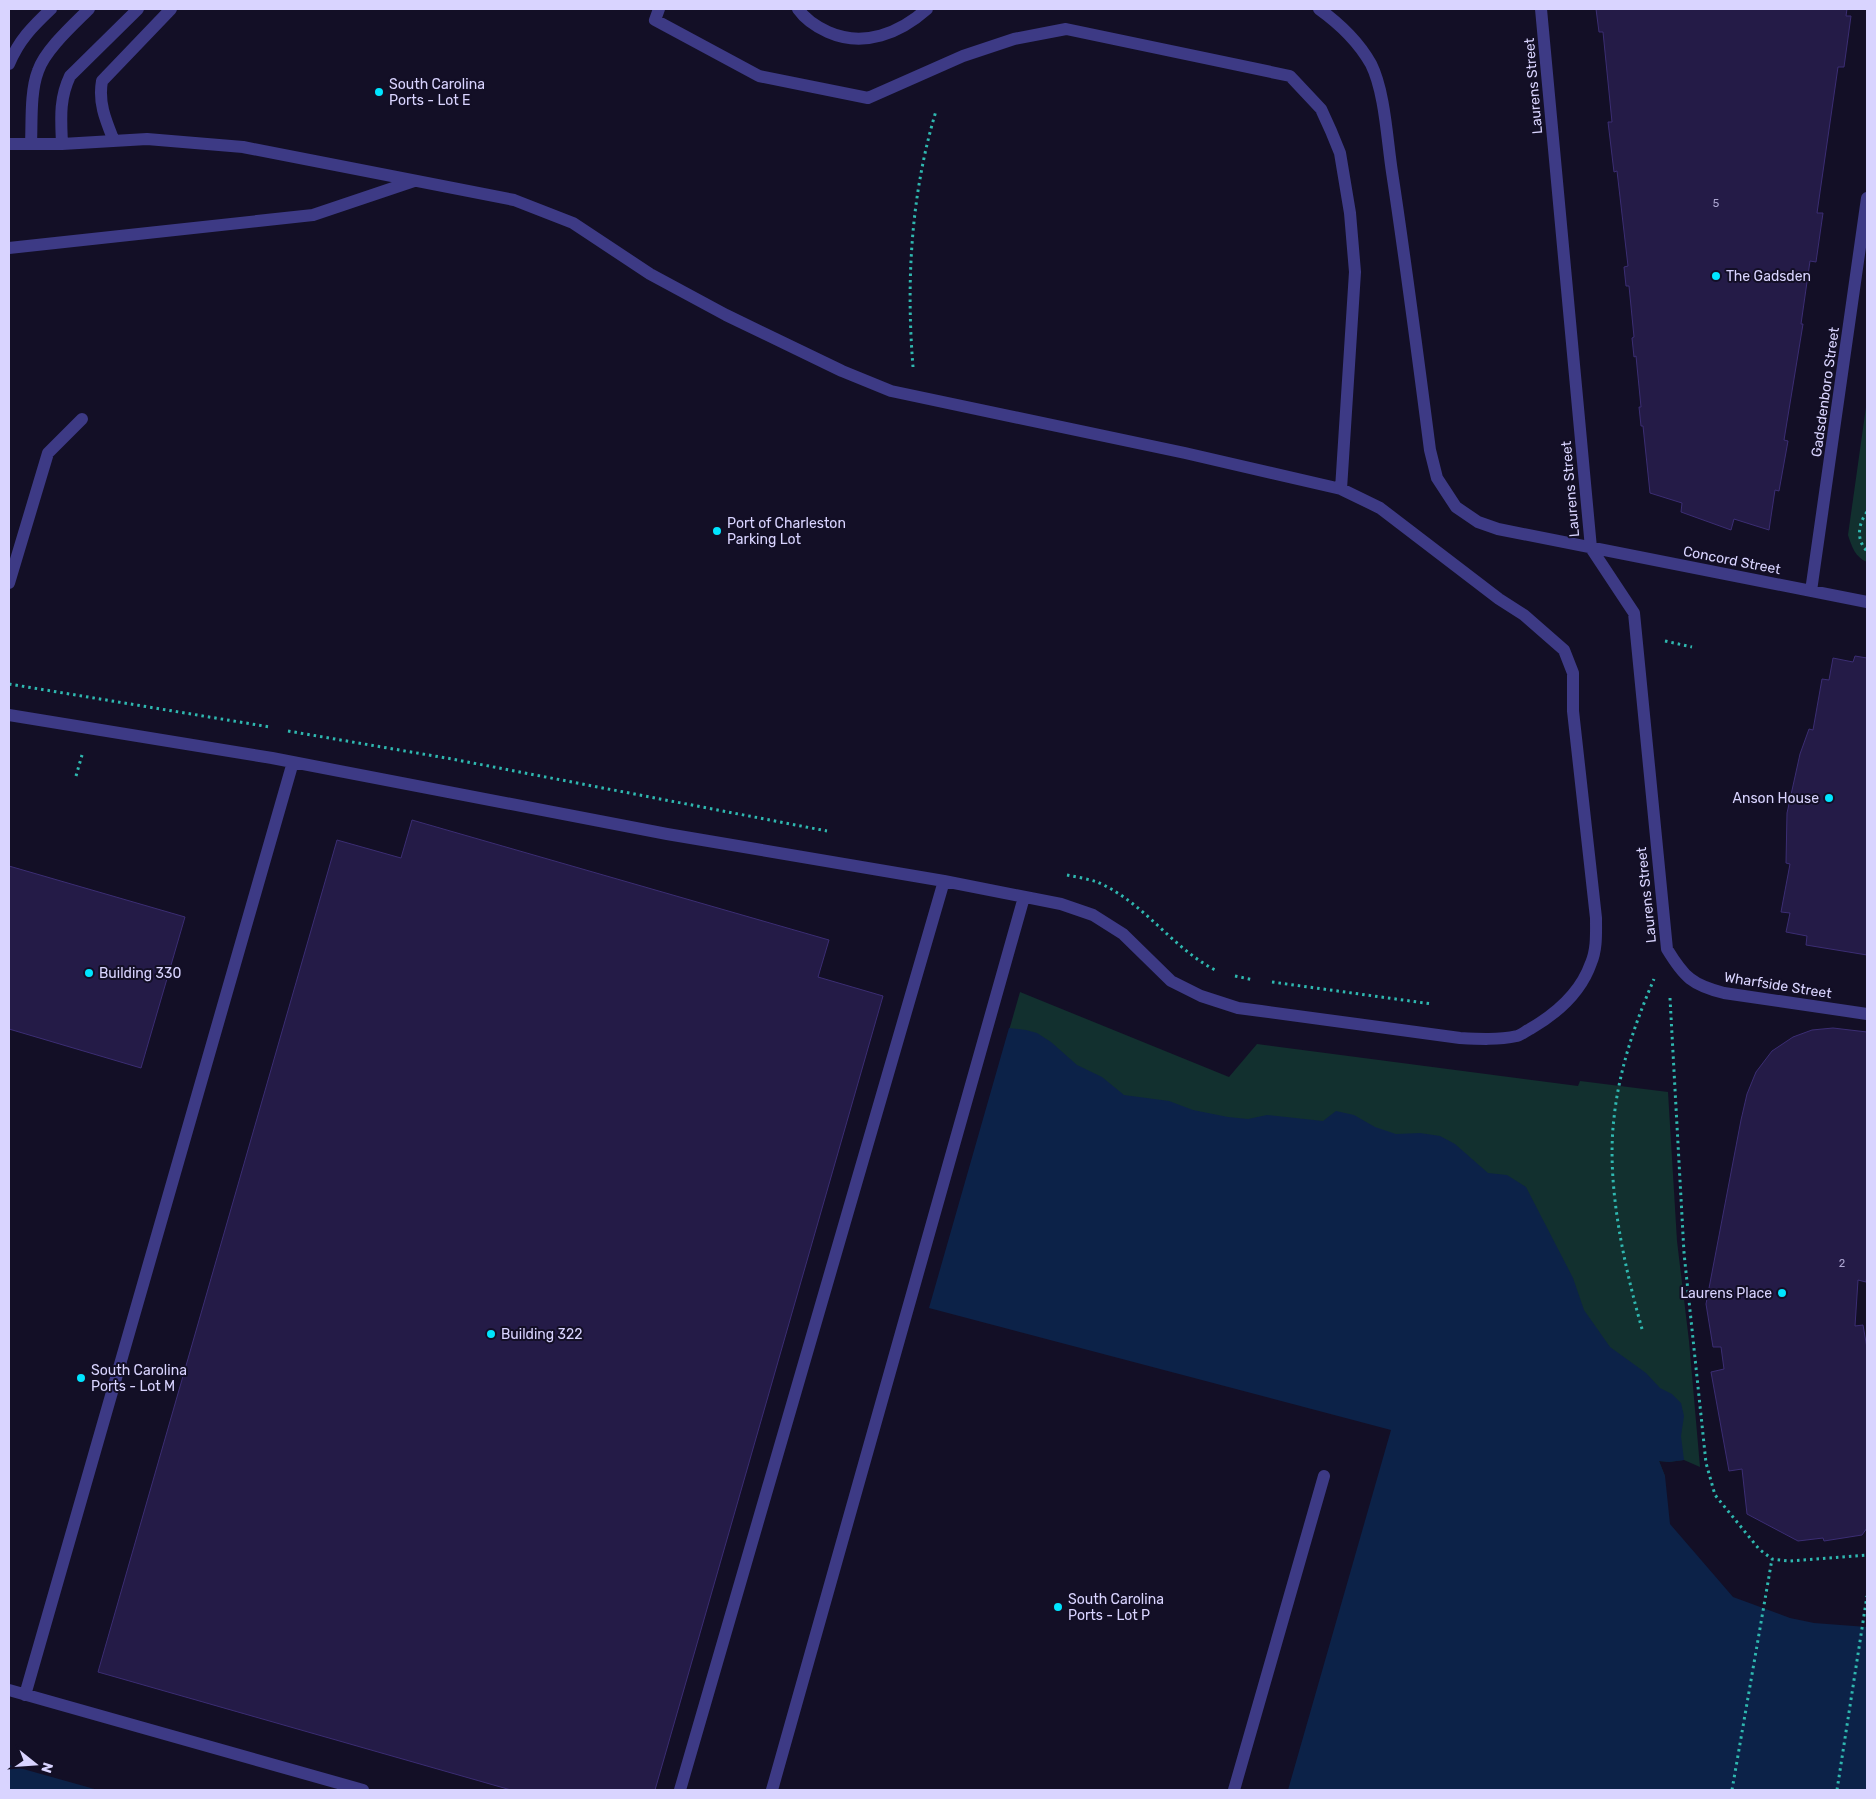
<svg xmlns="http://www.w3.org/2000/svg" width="1876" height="1799" font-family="Rubik,sans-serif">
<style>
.green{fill:#12302f}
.water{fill:#0c2248}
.building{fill:#241b47;stroke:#3b2d73}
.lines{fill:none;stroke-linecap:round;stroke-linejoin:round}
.path{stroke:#2fb8b0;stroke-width:3;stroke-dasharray:2.5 4;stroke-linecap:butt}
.minor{stroke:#3d3a85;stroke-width:12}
.poi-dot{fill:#00e5ff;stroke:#130f26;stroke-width:2}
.labels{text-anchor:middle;stroke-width:4;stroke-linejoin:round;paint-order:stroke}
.number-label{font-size:11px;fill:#aca6d1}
.poi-label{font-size:14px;fill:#d9d4ff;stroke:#130f26;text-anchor:start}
.street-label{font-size:14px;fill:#d9d4ff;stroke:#130f26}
</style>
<rect width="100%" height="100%" fill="#130f26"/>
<path class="green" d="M1867,400V562C1855,557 1852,547 1848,535Z
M1020,992L1229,1077L1257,1044L1578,1086L1580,1081L1668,1092L1677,1241L1689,1341L1700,1467L1684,1460L1669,1462L1659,1461L1665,1476L990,1097Z"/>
<path class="water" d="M1009,1028L1026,1030L1037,1033L1051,1042L1077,1065L1102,1077L1124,1095L1169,1101L1193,1110L1228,1117L1248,1119L1267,1115L1323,1121L1336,1111L1354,1115L1375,1127L1396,1134L1420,1133L1440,1136L1455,1144L1488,1173L1507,1175L1526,1187L1573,1278L1584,1310L1610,1347L1646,1373L1660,1388L1672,1394L1681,1403L1684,1416L1681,1436L1684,1460L1669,1462L1659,1461L1665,1476L1670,1524L1733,1597L1790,1618L1814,1623L1867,1627V1790H1288L1391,1430L929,1308Z
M9,1765L98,1790H9Z"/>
<path class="building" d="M1596,9H1847L1846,16H1851L1844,67H1838L1817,213H1823L1816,262L1810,261L1801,324H1803L1784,440L1788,441L1779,491L1775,490L1769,530L1734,519L1731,530L1681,512L1682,503L1650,493L1643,426H1641L1639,407H1641L1636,356L1634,357L1632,338L1634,337L1629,286H1626L1624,267L1628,266L1617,171L1614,172L1608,122H1612L1603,32H1599Z
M1855,656L1867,658V955L1806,945L1807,936L1786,932L1790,913L1781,912L1790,864L1786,863L1787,813L1800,754L1809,729L1813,730L1822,679L1829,680L1833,658L1853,662Z
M412,820L829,940L818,977L883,996L655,1790H511L98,1672L337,840L401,858Z
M9,866L185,917L141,1068L9,1029Z
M1833,1028L1867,1032V1275L1866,1282L1858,1280L1855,1326L1863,1325L1867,1348V1528L1862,1535L1824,1541L1823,1538L1798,1541L1747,1514L1742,1469L1729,1471L1711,1372L1724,1369L1721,1347H1713L1706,1304L1741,1120L1747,1094L1756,1072L1772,1051L1793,1037L1812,1030Z"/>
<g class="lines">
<path class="path" d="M913,367C906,281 911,194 936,111
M1867,512C1858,524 1856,540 1867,551
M1665,641L1692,647
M9,684L270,727
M288,731L452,759L827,831
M76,776L82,755
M1067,875C1077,877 1088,879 1097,882C1144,902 1171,947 1215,970
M1235,976L1254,980
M1272,982L1432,1004
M1670,998L1684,1253L1706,1463L1715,1495L1759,1549L1772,1559L1789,1561L1867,1555
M1642,1329C1624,1265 1606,1184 1614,1118C1619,1070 1635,1023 1654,979
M1732,1790L1772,1559
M1837,1790L1867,1596"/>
<path class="minor" d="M659,9L655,20L759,76L868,98L963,56L1014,39L1066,29L1290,76L1321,109L1331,131L1340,153L1350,213L1355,272L1341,489
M798,9C805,19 817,27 828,32C864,48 900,33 927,9
M1319,9C1340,24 1358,41 1371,64C1385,92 1387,140 1392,172C1406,264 1418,357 1430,450L1437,478L1456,507L1478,522L1498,529L1867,602
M1541,9L1591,548L1634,613L1667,949C1684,977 1692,985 1724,993L1867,1014
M9,64C19,40 32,27 51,9
M114,141C106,121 98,103 102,81L171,9
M9,144H62L147,139L243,147L514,200L573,223L650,274L726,315L842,371L891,391L1185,453L1341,489L1380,508L1499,599L1524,615L1564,650L1573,673V711L1596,918C1596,933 1597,949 1591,963C1581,992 1556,1014 1530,1029C1526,1031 1521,1035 1517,1036C1498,1040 1479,1039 1460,1038L1261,1011L1238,1008L1201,996L1171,981L1123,934L1093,915L1061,904L944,881L667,834L272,758L9,715
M31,144C32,122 30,92 38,71C45,50 73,25 89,9
M62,144C61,119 59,99 70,76L138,9
M9,248L313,215L414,181
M9,583L48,453L82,419
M1811,591L1867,198
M9,1690L363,1790
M25,1695L293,762
M680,1790L944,881
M772,1790L1024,897
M1234,1790L1324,1476"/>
</g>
<g class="poi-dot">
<circle cx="379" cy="92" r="5"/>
<circle cx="1716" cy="276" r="5"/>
<circle cx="717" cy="531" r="5"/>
<circle cx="1829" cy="798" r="5"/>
<circle cx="89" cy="973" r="5"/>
<circle cx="1782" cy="1293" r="5"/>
<circle cx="491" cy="1334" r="5"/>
<circle cx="81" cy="1378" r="5"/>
<circle cx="1058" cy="1607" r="5"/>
</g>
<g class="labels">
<g class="number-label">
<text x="1716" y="207">5</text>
<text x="1842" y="1267">2</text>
</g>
<g class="poi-label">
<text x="389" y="89">South Carolina<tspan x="389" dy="16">Ports - Lot E</tspan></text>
<text x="1726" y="281">The Gadsden</text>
<text x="727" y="528">Port of Charleston<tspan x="727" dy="16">Parking Lot</tspan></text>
<text x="1819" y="803" text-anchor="end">Anson House</text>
<text x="99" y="978">Building 330</text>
<text x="1772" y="1298" text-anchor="end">Laurens Place</text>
<text x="501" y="1339">Building 322</text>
<text x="91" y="1375">South Carolina<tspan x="91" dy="16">Ports - Lot M</tspan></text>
<text x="1068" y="1604">South Carolina<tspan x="1068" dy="16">Ports - Lot P</tspan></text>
</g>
<g class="street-label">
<text transform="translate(1533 86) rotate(-95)" y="5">Laurens Street</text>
<text transform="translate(1825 392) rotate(-82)" y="5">Gadsdenboro Street</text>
<text transform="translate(1570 489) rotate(-95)" y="5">Laurens Street</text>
<text transform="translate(1732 560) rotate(11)" y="5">Concord Street</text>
<text transform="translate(1646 895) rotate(-96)" y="5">Laurens Street</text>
<text transform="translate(1778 985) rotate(9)" y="5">Wharfside Street</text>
</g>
</g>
<rect width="1876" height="1799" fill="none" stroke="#d9d4ff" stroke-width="20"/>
<g transform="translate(35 1764) rotate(107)" stroke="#130f26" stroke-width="4" paint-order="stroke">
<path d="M0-4L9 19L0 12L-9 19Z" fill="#d9d4ff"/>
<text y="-8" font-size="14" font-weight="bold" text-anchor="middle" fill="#d9d4ff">N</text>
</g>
</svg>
